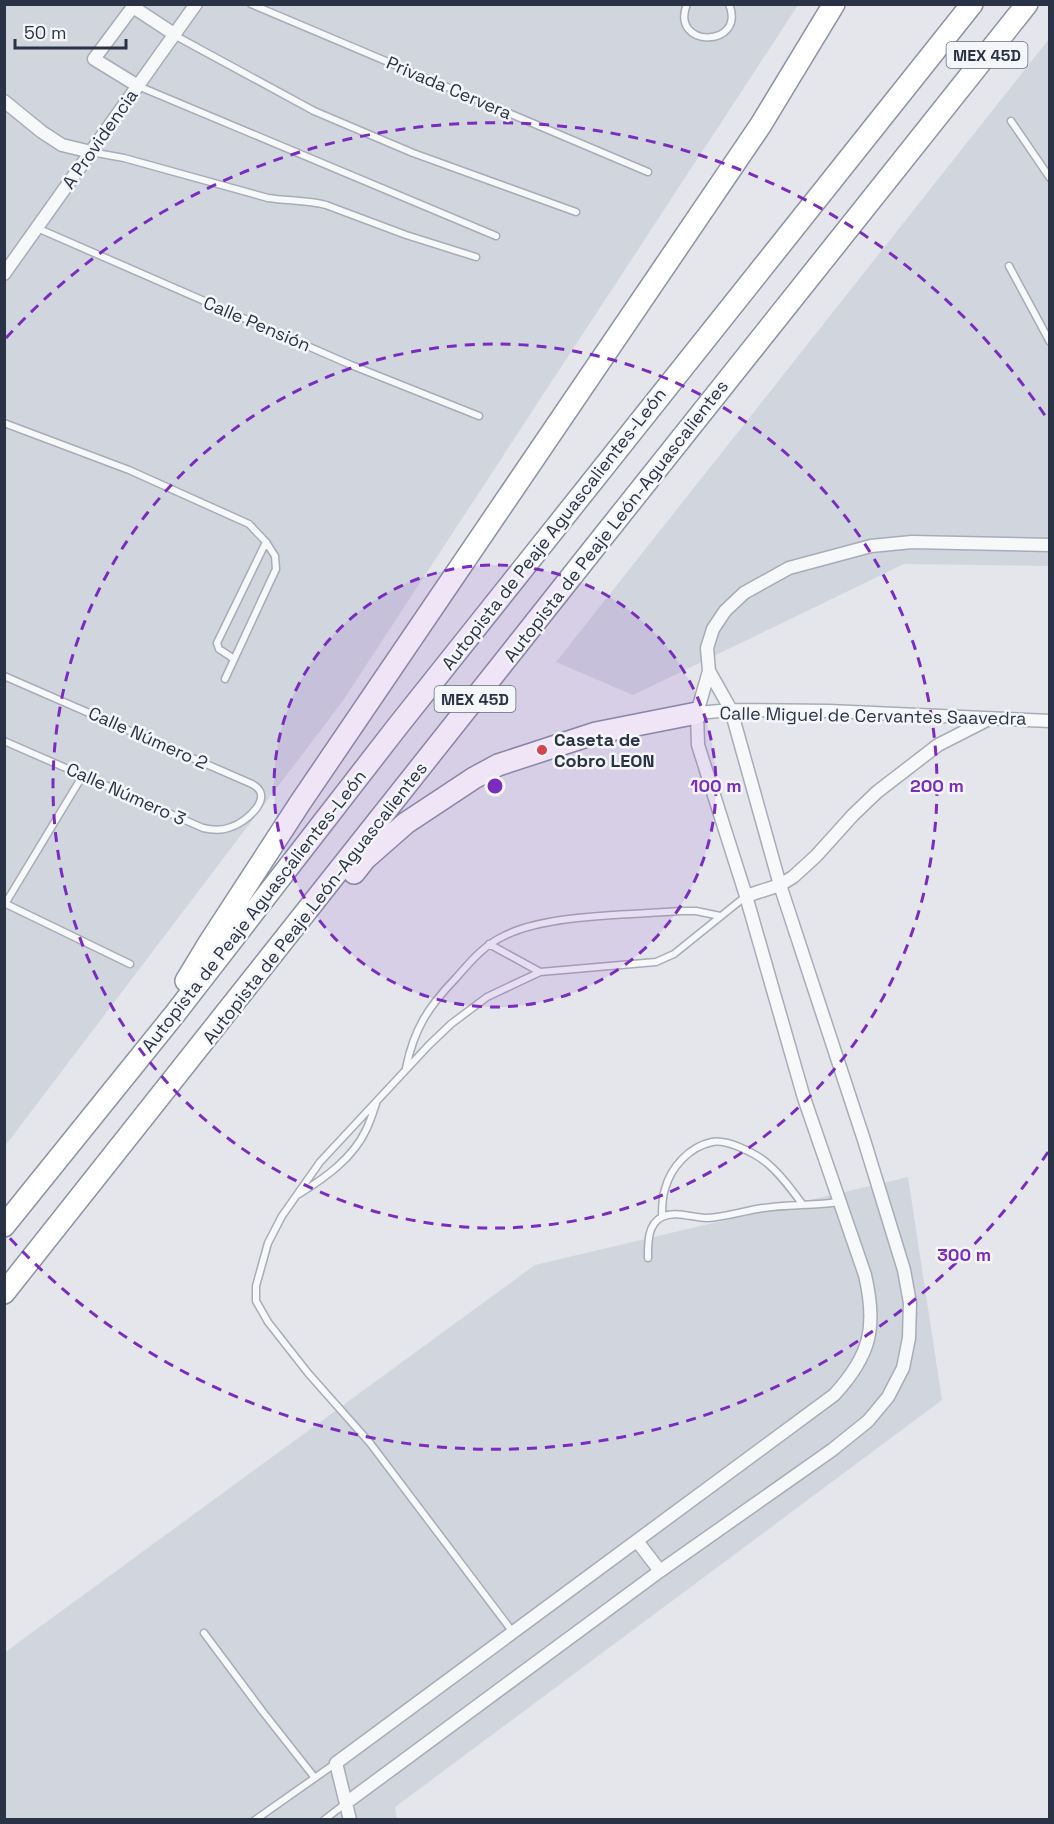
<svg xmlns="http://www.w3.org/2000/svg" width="1054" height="1824" font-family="'Space Grotesk',sans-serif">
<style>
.built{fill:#d1d5de}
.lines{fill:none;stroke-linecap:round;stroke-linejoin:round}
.lane-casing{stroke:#a8acb7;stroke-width:9}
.street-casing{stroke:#a8acb7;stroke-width:15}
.highway-casing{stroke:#8a92a4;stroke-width:24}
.lane{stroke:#f7f8fa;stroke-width:6}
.street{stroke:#f7f8fa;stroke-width:12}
.highway{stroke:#fff;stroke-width:21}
.ring{fill:none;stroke:#7b2cbf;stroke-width:3;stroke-dasharray:10 8}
.poi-dot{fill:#d7434e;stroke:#f4f6f9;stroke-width:2}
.labels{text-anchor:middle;stroke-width:5;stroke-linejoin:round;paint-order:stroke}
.shield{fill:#f4f6f9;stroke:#676d7c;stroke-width:1.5}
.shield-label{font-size:16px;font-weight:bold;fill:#2a3246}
.street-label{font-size:18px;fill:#2a3246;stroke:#f4f6f9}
.poi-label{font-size:18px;font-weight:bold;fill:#2a3246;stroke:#f4f6f9;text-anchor:start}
.centre{fill:#7b2cbf;stroke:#f4f6f9;stroke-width:3}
.ring-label{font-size:18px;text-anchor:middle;font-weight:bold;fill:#7b2cbf;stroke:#f4f6f9;stroke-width:5;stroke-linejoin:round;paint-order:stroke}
</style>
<rect width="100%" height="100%" fill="#e4e6ec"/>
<path class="built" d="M5,5H798L342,702L5,1146Z
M1049,39V566L904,564L633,695L556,662Z
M908,1177L942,1400L395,1807L397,1819H5L4,1653L535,1265Z"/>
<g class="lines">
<g class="lane-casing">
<path id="lane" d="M251,4L648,172
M687,4C669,49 747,48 729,4
M174,35L314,111L413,153L576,212
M138,86L496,236
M1011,121L1050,178
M91,152L124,158L268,198C287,201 307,200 326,205L406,235L476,257
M37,228L351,365L479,416
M1009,266L1050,342
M4,423L129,470L249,524L266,542L275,556L276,569L225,679
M234,659L219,649L217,643L266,542
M4,676L252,784C276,796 247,822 231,827C222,831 212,830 203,828L4,741
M4,903L130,964
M5,904L83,775
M489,944L540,972
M406,1068C414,1029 428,1007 456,978C470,962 484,945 504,936C546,914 630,915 680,911H696L720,916
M299,1194C325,1178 353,1158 366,1130C370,1122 373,1112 376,1104
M662,1217C662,1208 662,1197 665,1189C671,1167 689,1147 712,1142C727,1139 755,1153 767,1163C781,1175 792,1190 803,1205
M648,1258C648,1245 647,1224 662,1217C675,1210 693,1218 707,1218C724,1217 740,1212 757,1209C784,1204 812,1206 839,1202
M512,1631L370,1443L308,1373L268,1322L256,1301V1286L268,1243L282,1216L320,1162L429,1045L451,1024L487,997L540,972L656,962L674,954L746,896
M204,1633L263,1712L315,1778
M255,1820L336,1763
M324,1820L346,1803"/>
</g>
<g class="street-casing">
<path id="street" d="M135,4L94,59L138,86
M133,7L174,34
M4,101L42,132L62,145L91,152
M4,274L196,4
M697,713L731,710L829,711L1050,721
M746,896L780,885L793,877L816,856L853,815L877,792L938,745L987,720
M637,1541L660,1571
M346,1803L660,1571L832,1450L868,1421L888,1397L903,1368L909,1338L910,1303L904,1270L864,1140L780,885L731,710L709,671
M350,1820L336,1763L834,1395C871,1355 877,1327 865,1275L804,1098L746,896L698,745L697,713L709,671L707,648L713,629L725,611L744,593L789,568L871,546L912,542L1050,545"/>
</g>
<g class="highway-casing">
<path id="highway" d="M354,873L365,859L406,823L474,778L498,765L596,733L697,713
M186,981L209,943L300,803L760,126L834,4
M4,1226L174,1015L397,727L972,4
M4,1293L598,543L1027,4"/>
</g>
<use href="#lane" class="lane"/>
<use href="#street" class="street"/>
<use href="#highway" class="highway"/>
</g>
<circle cx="495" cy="786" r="221" fill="#7b2cbf" fill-opacity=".12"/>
<g class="ring">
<circle cx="495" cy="786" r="221"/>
<circle cx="495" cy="786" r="442"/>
<path d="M1048 1152A663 663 0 0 1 6 1234M6 338A663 663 0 0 1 1048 420"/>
</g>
<circle class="poi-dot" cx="542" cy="750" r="6"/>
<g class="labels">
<g class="shield">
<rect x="946.5" y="42" width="81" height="26" rx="4.5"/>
<rect x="434.5" y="686" width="81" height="26" rx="4.5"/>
</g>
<g class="shield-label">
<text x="987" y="61">MEX 45D</text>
<text x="475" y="705">MEX 45D</text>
</g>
<g class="street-label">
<text transform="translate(449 88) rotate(23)" y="6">Privada Cervera</text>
<text transform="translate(100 139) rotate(-55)" y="6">A Providencia</text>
<text transform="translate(257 324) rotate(23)" y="6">Calle Pensión</text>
<text transform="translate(616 521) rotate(-52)" y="6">Autopista de Peaje León-Aguascalientes</text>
<text transform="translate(554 529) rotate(-52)" y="6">Autopista de Peaje Aguascalientes-León</text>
<text transform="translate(873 716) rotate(1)" y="6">Calle Miguel de Cervantes Saavedra</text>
<text transform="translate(148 738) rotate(24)" y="6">Calle Número 2</text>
<text transform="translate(126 794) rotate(24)" y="6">Calle Número 3</text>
<text transform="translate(315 903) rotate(-52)" y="6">Autopista de Peaje León-Aguascalientes</text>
<text transform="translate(254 911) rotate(-52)" y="6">Autopista de Peaje Aguascalientes-León</text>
</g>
<g class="poi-label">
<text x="554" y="746">Caseta de<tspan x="554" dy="21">Cobro LEON</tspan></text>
</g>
</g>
<circle cx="495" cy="786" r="9" class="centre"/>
<g class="ring-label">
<text x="716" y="792">100 m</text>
<text x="937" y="792">200 m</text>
<text x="964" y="1261">300 m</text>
</g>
<rect width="1054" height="1824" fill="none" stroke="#2a3246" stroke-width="12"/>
<path d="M15 39v9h111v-9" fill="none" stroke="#2a3246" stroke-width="3"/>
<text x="24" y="39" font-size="18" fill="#2a3246" stroke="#f4f6f9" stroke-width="4.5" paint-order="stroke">50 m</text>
</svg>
